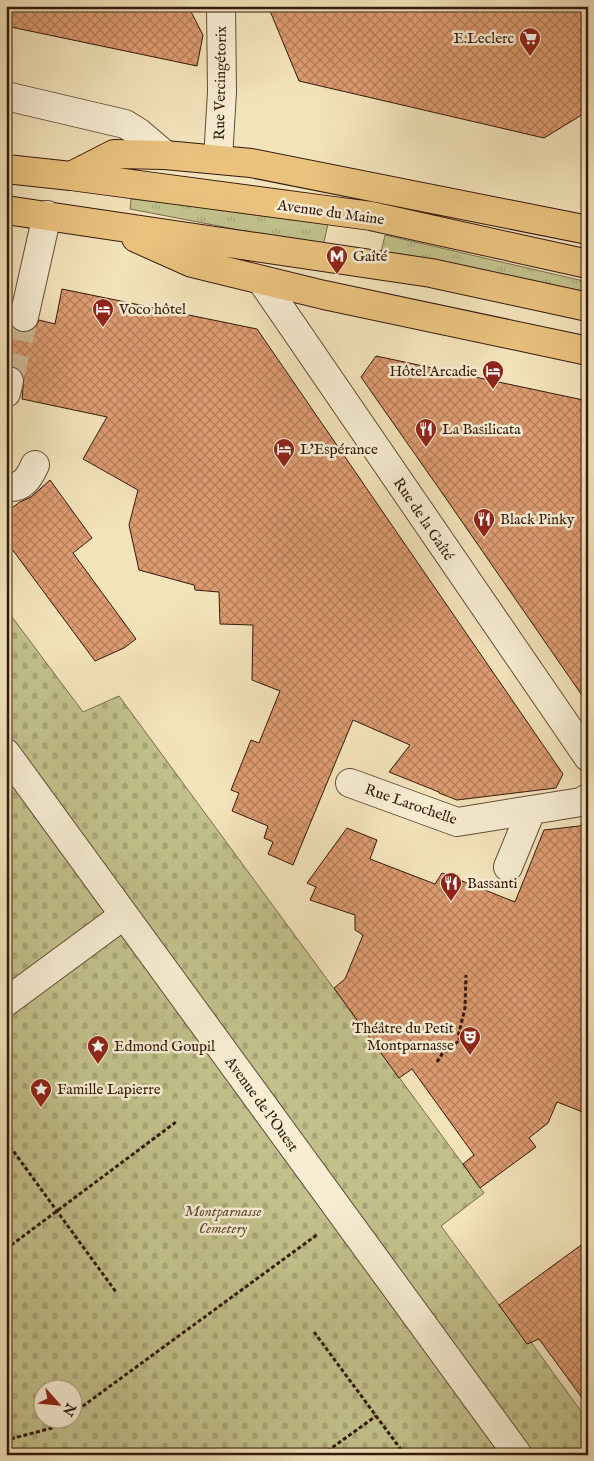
<svg xmlns="http://www.w3.org/2000/svg" width="594" height="1461" font-family="'IM FELL English',serif">
<style>
.grass{fill:url(#grass-tufts);stroke:#7c6d4c}
.cemetery{fill:url(#cemetery-stones);stroke:#7c6d4c;fill-rule:evenodd}
.building{fill:url(#building-cross-hatch);stroke:#35190c}
.lines{fill:none;stroke-linecap:round;stroke-linejoin:round}
.minor-tunnel{stroke:#cdbb98;stroke-width:28;stroke-dasharray:28 14;stroke-linecap:butt}
.minor-casing{stroke:#644c38;stroke-width:30}
.major-casing{stroke:#35190c;stroke-width:30}
.path{stroke:#35190c;stroke-width:3;stroke-dasharray:4 2.5;stroke-linecap:butt}
.minor{stroke:#f7edd3;stroke-width:28}
.major{stroke:#eac27e;stroke-width:28}
.labels{text-anchor:middle;stroke-width:5;stroke-linejoin:round;paint-order:stroke}
.poi-label{font-size:15px;fill:#35190c;stroke:#f7edd3;text-anchor:start}
.street-label{font-size:15px;fill:#35190c;stroke:#f7edd3}
.park-label{font-size:15px;font-style:italic;fill:#5f4b32;stroke:#f7edd3}
</style>
<defs>
<pattern id="grass-tufts" width="24" height="20" patternUnits="userSpaceOnUse" patternTransform="scale(1.25)"><rect width="24" height="20" fill="#c2c18b"/><path d="M3 7l-1-3M5 7V3M7 7l1-3M15 17l-1-3M17 17v-4M19 17l1-3" fill="none" stroke="#a7a577"/></pattern>
<pattern id="cemetery-stones" width="16" height="16" patternUnits="userSpaceOnUse" patternTransform="scale(1.25)"><rect width="16" height="16" fill="#c2c18b"/><path d="M2 7V4a2 2 0 0 1 4 0v3zM10 15v-3a2 2 0 0 1 4 0v3z" fill="#a7a577"/></pattern>
<pattern id="building-cross-hatch" width="8" height="8" patternUnits="userSpaceOnUse" patternTransform="scale(1.25)"><rect width="8" height="8" fill="#dd9b70"/><path d="M0 0l8 8M0 8l8-8" fill="none" stroke="#b47e5a"/></pattern>
</defs>
<rect width="100%" height="100%" fill="#f3e3bb"/>
<filter id="stains"><feTurbulence type="fractalNoise" baseFrequency=".004" numOctaves="4"/><feColorMatrix values="0 0 0 0 .2 0 0 0 0 .09 0 0 0 0 .02 0 0 0 .5 -.17"/></filter>
<radialGradient id="worn" r=".72"><stop offset=".6" stop-color="#630" stop-opacity="0"/><stop offset="1" stop-color="#630" stop-opacity=".3"/></radialGradient>
<path class="grass" d="M131,199L284,217L328,224L323,246L130,209Z
M385,235L588,282V296L380,256Z"/>
<path class="cemetery" d="M6,609L83,712L119,696L484,1193L441,1226L527,1343L531,1342L588,1421V1455H6ZM42,1388H72V1418H42Z"/>
<path class="building" d="M6,6H188L203,35L197,66L6,26Z
M268,6H588V111L544,138L299,81Z
M62,289L257,329L563,774L556,788L457,800L439,793V792L389,772L410,745L353,720L293,865L268,854L273,842L264,838L268,826L232,811L239,793L231,790L251,740L259,743L280,691L252,680L253,625L220,624L219,592L195,590L194,585L139,570L129,525L138,490L83,459L107,417L22,399L24,376L19,369L13,366H6V313L9,314V321L13,328L21,332H29L35,328L39,320L55,324Z
M376,356L588,401V532L584,546L588,547V704L447,500L361,377Z
M50,480L92,538L73,553L136,639L124,648L95,661L6,541V512L20,502L31,497Z
M588,825V1114L557,1102L548,1123L529,1138L536,1147L480,1188L463,1164L474,1155L412,1069L399,1078L334,988L345,979L363,935L355,930V915L310,900L316,887L307,883L347,828L377,840L370,859L435,884L442,873L515,902L544,830Z
M588,1240V1406L539,1339L527,1344L499,1305Z"/>
<g class="lines">
<path class="minor-tunnel" d="M9,381L24,317"/>
<g class="minor-casing">
<path id="minor" d="M6,96L125,124L138,132L165,155
M218,159L222,92L221,6
M261,280L588,757
M24,317L47,215
M6,393L9,381
M6,487C23,489 29,478 35,465
M6,753L518,1455
M350,783L457,822L581,802L588,798
M508,867L531,811
M6,1002L124,915"/>
</g>
<g class="major-casing">
<path id="major" d="M6,169L71,176L371,216L588,264
M71,176L114,154L165,155L251,163L588,230
M6,210L431,273L588,307
M136,238L192,263L324,295L588,351"/>
</g>
<path class="path" d="M465,1046L458,1037L465,1008L466,975
M437,1062L442,1054L460,1040
M6,1141L116,1292
M6,1249L176,1122
M314,1332L405,1455
M72,1414L318,1234
M6,1443L10,1439L52,1428L66,1418
M322,1455L376,1416"/>
<use href="#minor" class="minor"/>
<use href="#major" class="major"/>
</g>
<defs>
<g id="supermarket-pin" transform="scale(1.125)"><path d="M0 17L-7.5 6A9.5 9.5 0 1 1 7.5 6Z" fill="#8f2418" stroke="#f7edd3"/><path d="M-6-5.5h2.5l.6 2H6L4.5 2H-2.5L-4.4-4H-6ZM-1.5 3.2a1.3 1.3 0 1 0 .1 0ZM3 3.2a1.3 1.3 0 1 0 .1 0Z" fill="#fff"/></g>
<g id="metro-pin" transform="scale(1.125)"><path d="M0 17L-7.5 6A9.5 9.5 0 1 1 7.5 6Z" fill="#8f2418" stroke="#f7edd3"/><path d="M-5.5 5V-5H-3L0 0L3-5H5.5V5H3V-.5L0 4L-3-.5V5Z" fill="#fff"/></g>
<g id="hotel-pin" transform="scale(1.125)"><path d="M0 17L-7.5 6A9.5 9.5 0 1 1 7.5 6Z" fill="#8f2418" stroke="#f7edd3"/><path d="M-6-4.5h1.5V1H6V5H4.5V3h-9V5H-6ZM-4 0a1.8 1.8 0 1 1 3.6 0ZM.5 0V-2.5h3Q6-2.5 6 0Z" fill="#fff"/></g>
<g id="restaurant-pin" transform="scale(1.125)"><path d="M0 17L-7.5 6A9.5 9.5 0 1 1 7.5 6Z" fill="#8f2418" stroke="#f7edd3"/><path d="M-5-6h1v4h1v-4h1v4h1v-4h1v5L-1.5 .5V6h-2V.5L-5-1ZM5-6V6H3V1.5H1.5Q1.5-4 5-6Z" fill="#fff"/></g>
<g id="theatre-pin" transform="scale(1.125)"><path d="M0 17L-7.5 6A9.5 9.5 0 1 1 7.5 6Z" fill="#8f2418" stroke="#f7edd3"/><path d="M-5-5.5Q0-4 5-5.5V0Q5 5 0 6Q-5 5-5 0ZM-3.3-2.5H-1v1.5H-3.3ZM1-2.5H3.3v1.5H1ZM-2.8 1Q0 5.5 2.8 1Z" fill="#fff"/></g>
<g id="sight-pin" transform="scale(1.125)"><path d="M0 17L-7.5 6A9.5 9.5 0 1 1 7.5 6Z" fill="#8f2418" stroke="#f7edd3"/><path d="M0-6L1.8-2.2L6-1.7L2.9 1.2L3.7 5.4L0 3.3L-3.7 5.4L-2.9 1.2L-6-1.7L-1.8-2.2Z" fill="#fff"/></g>
</defs>
<g fill-rule="evenodd">
<use href="#supermarket-pin" x="530" y="38"/>
<use href="#metro-pin" x="337" y="256"/>
<use href="#hotel-pin" x="103" y="309"/>
<use href="#hotel-pin" x="493" y="371"/>
<use href="#restaurant-pin" x="426" y="429"/>
<use href="#hotel-pin" x="284" y="449"/>
<use href="#restaurant-pin" x="484" y="519"/>
<use href="#restaurant-pin" x="451" y="883"/>
<use href="#theatre-pin" x="470" y="1037"/>
<use href="#sight-pin" x="98" y="1046"/>
<use href="#sight-pin" x="41" y="1089"/>
</g>
<g class="labels">
<g class="poi-label">
<text x="514" y="43" text-anchor="end">E.Leclerc</text>
<text x="353" y="261">Gaîté</text>
<text x="119" y="314">Voco hôtel</text>
<text x="477" y="376" text-anchor="end">Hôtel Arcadie</text>
<text x="442" y="434">La Basilicata</text>
<text x="300" y="454">L'Espérance</text>
<text x="500" y="524">Black Pinky</text>
<text x="467" y="888">Bassanti</text>
<text x="454" y="1033" text-anchor="end">Théâtre du Petit<tspan x="454" dy="17">Montparnasse</tspan></text>
<text x="114" y="1051">Edmond Goupil</text>
<text x="57" y="1094">Famille Lapierre</text>
</g>
<g class="street-label">
<text transform="translate(220 83) rotate(-89)" y="5">Rue Vercingétorix</text>
<text transform="translate(331 212) rotate(8)" y="5">Avenue du Maine</text>
<text transform="translate(424 519) rotate(56)" y="5">Rue de la Gaîté</text>
<text transform="translate(411 804) rotate(19)" y="5">Rue Larochelle</text>
<text transform="translate(262 1104) rotate(54)" y="5">Avenue de l'Ouest</text>
</g>
<g class="park-label">
<text x="223" y="1216">Montparnasse<tspan x="223" dy="17">Cemetery</tspan></text>
</g>
</g>
<rect width="594" height="1461" fill="none" stroke="#f3e3bb" stroke-width="25"/>
<rect x="8" y="8" width="579" height="1446" fill="none" stroke="#35190c" stroke-width="2.5"/>
<rect x="12" y="12" width="569" height="1436" fill="none" stroke="#35190c"/>
<g transform="translate(58 1404) rotate(117)"><circle r="24" fill="#f7edd3" stroke="#a99883"/>
<path d="M0-4L9 19L0 12L-9 19Z" fill="#8f2418"/>
<text y="-8" font-size="14" font-weight="bold" text-anchor="middle" fill="#35190c">N</text>
</g>
<rect width="100%" height="100%" filter="url(#stains)"/>
<rect width="100%" height="100%" fill="url(#worn)"/>
</svg>
